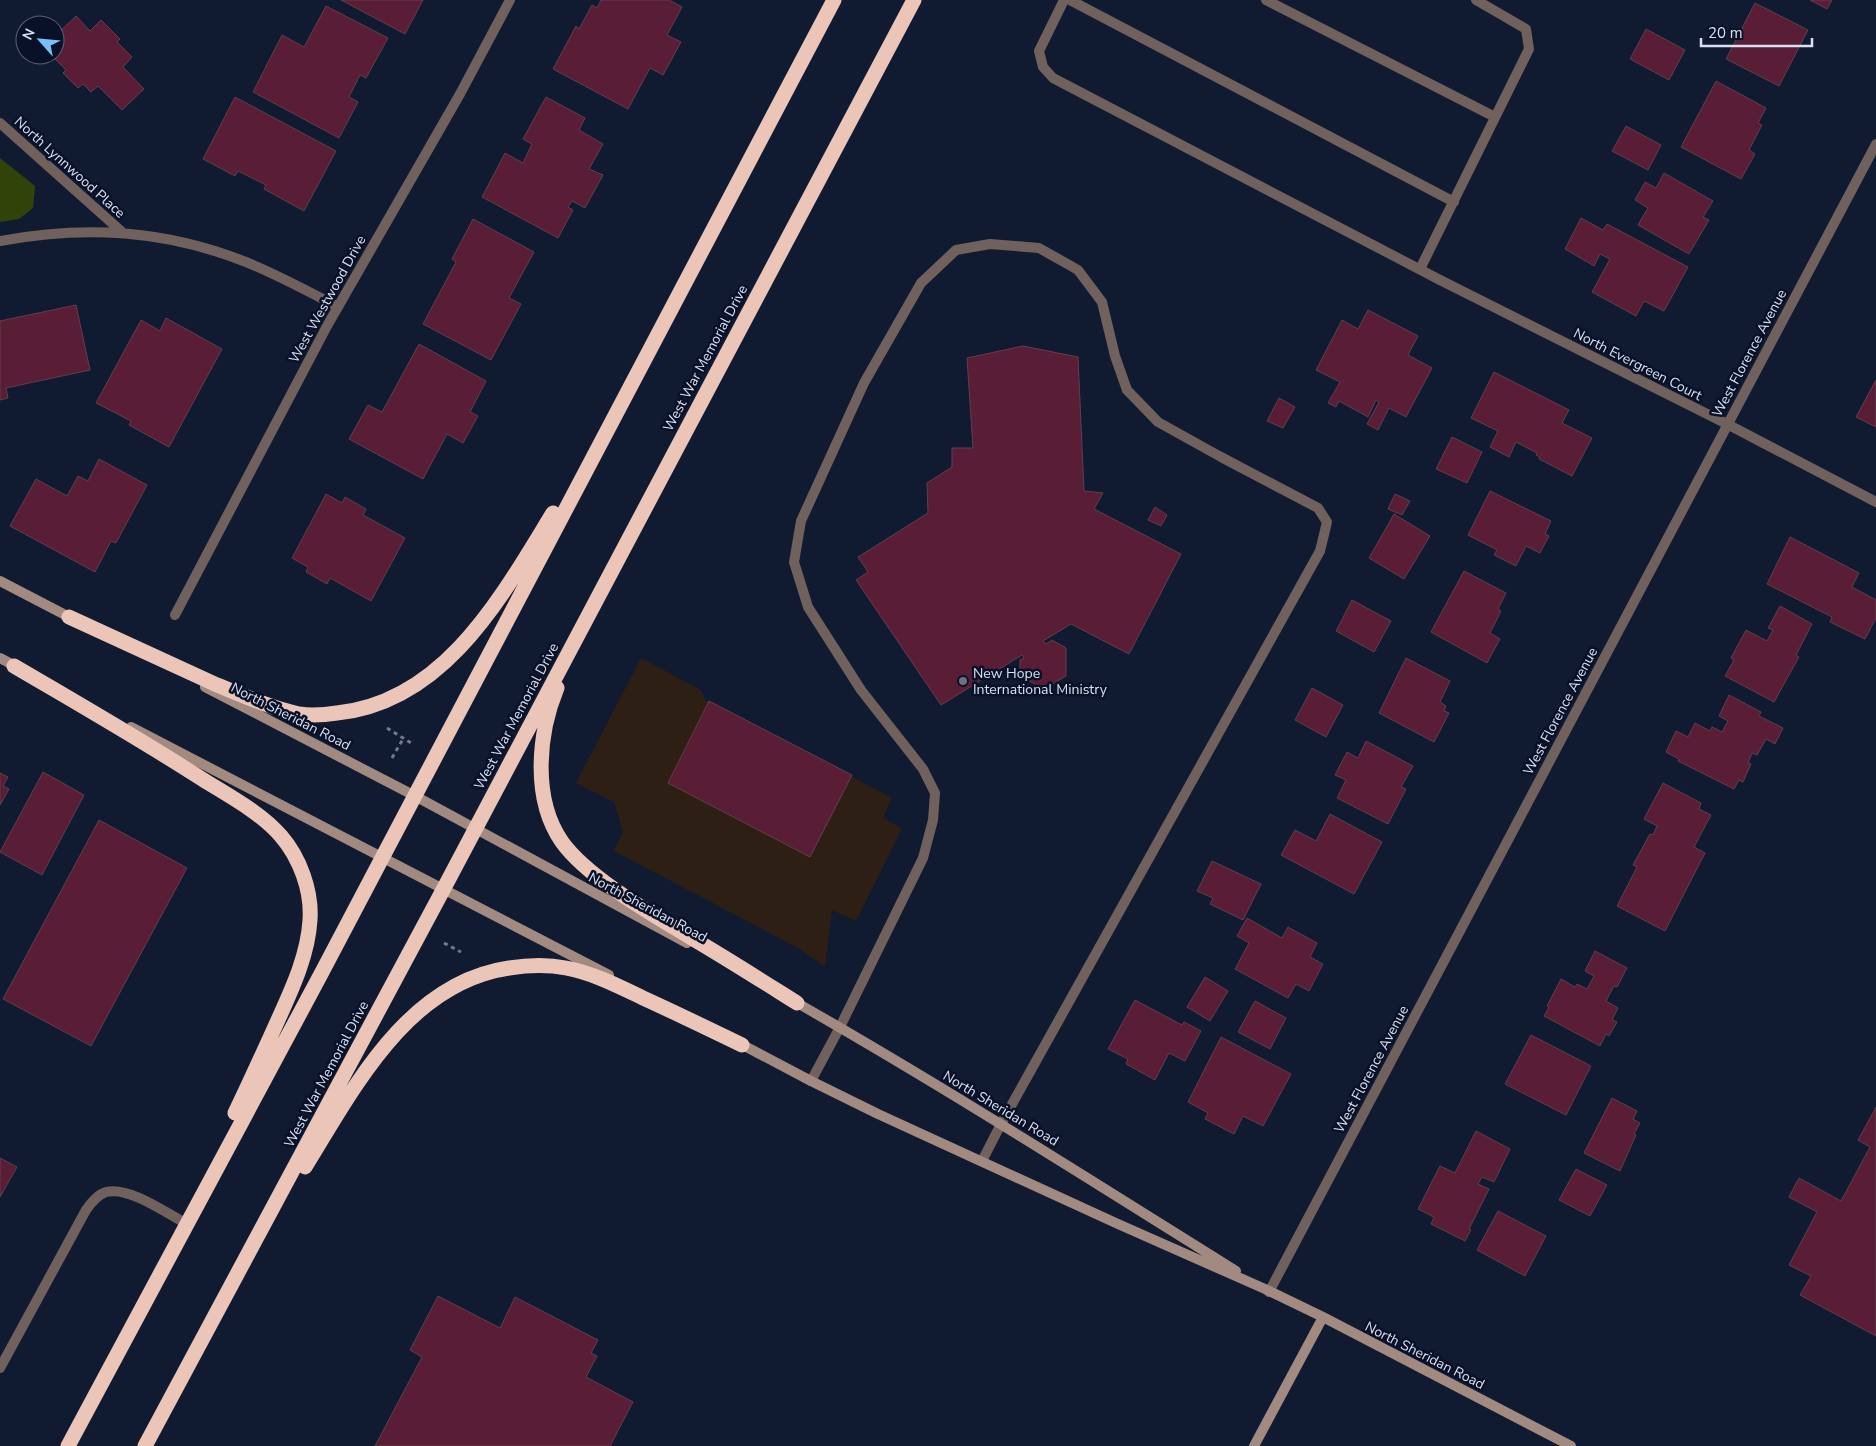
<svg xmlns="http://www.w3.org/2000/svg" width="1876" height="1446" font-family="'Nunito Sans',sans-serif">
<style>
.commercial{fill:#2e1f14}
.green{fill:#324309}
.building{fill:#5a1d36;stroke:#603f4a}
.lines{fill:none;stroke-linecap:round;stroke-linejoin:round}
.path{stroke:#717a8d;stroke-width:3;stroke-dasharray:4 4;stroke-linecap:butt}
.lane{stroke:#70615c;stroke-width:10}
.street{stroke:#70615c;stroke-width:10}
.secondary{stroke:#a28a81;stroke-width:10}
.highway{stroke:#ebc5b7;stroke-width:15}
.worship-dot{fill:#6b7280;stroke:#081127;stroke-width:2}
.labels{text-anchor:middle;stroke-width:5;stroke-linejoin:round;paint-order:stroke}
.street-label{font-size:14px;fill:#d8e0f0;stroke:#081127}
.poi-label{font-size:14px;fill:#d8e0f0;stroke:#081127;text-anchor:start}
</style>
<rect width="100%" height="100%" fill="#101a31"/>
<path class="commercial" d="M641,658L701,690L705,700L892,798L883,818L902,828L856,921L832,910L825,967L798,948L614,851L623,832L614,802L576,783Z"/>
<path class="green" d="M0,158L35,186L33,208L19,219L0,222Z"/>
<path class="building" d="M341,0H423L405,34Z
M601,0H669L682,7L667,35L681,42L663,75L650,68L628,109L553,69L576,26L579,29L592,5L597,8Z
M1810,0H1832L1827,9Z
M1755,3L1808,30L1779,86L1726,59Z
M326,6L388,38L366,78L360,75L349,97L358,102L339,138L253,92L282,35L304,47Z
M76,16L90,31L101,20L120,39L117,42L132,57L123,67L144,89L122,110L98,86L91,92L83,84L78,88L63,73L66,70L51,55H55V36Z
M1646,29L1685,50L1669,80L1630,59Z
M1716,81L1766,108L1758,123L1762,125L1749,150L1755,154L1741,179L1681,147Z
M235,97L336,151L304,211L264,189L266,185L238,171L235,176L203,159Z
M546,97L585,118L579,130L603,144L589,169L603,175L585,208L572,201L568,207L573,210L558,238L482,197L505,153L523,163L532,144L523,139Z
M1626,126L1661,145L1648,170L1612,151Z
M1664,173L1713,201L1703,217L1709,220L1689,254L1638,225L1648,208L1635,200L1645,182L1656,188Z
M1581,218L1603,230L1607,224L1688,267L1664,311L1644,301L1636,316L1592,292L1610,259L1600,254L1594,266L1565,249Z
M473,219L534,252L509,298L521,304L491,360L423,324L456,262L452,259Z
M76,305L90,370L6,388L8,398L0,400V321Z
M1368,310L1418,336L1408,355L1432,368L1406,417L1389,408L1378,430L1367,424L1379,402L1376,400L1368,417L1339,401L1336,407L1328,403L1340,382L1316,370L1342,320L1358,329Z
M166,318L222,349L169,447L129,425L131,421L96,403L141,320L160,331Z
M419,344L486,381L470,412L478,416L463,443L447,434L423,479L349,439L368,405L382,412Z
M1023,346L1078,357L1084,491L1103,493L1094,509L1181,554L1129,654L1071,624L1043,641L1046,644L1052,640L1066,648V676L1044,689L1020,676V660L1024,658L1022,655L941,705L856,580L868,572L858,557L928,513L927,483L952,467V448H973L967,358Z
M1494,372L1569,410L1562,423L1592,438L1572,476L1539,459L1540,457L1536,455L1537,453L1516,442L1509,457L1490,447L1498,431L1471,418Z
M1876,380V427L1856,417Z
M1279,398L1295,407L1283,428L1267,421Z
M1452,437L1482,452L1467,483L1436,469Z
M99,459L147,485L116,543L111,541L95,572L10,526L36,479L67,496L78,476L88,481Z
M1490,491L1551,521L1545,534L1549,536L1540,553L1526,546L1516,566L1494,555L1497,550L1468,535Z
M326,494L342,503L345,497L366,509L363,515L405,538L371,601L330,578L327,584L306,572L308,567L292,558Z
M1395,494L1410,501L1402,515L1388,509Z
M1155,507L1167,515L1161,526L1148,520Z
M1394,514L1430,536L1404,579L1369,558Z
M1790,537L1859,573L1852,587L1876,600V618L1865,639L1830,622L1832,617L1767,584Z
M1464,571L1506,593L1498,609L1501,611L1490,633L1500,639L1487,663L1431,632Z
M1352,600L1391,621L1374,652L1336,631Z
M1780,606L1812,624L1796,655L1799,657L1774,702L1725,676L1734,660L1731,658L1746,630L1767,641L1773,630L1768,628Z
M1406,658L1450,681L1440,702L1446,706L1444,711L1449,713L1434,742L1379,713Z
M1312,688L1343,705L1326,737L1295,720Z
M1729,695L1761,712L1759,716L1783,728L1775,744L1766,739L1757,755L1752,753L1748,763L1751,764L1743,782L1739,780L1734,789L1678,761L1679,759L1666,752L1676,731L1688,737L1695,723L1710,731L1712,727L1722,732L1728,721L1719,716Z
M709,701L852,775L810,857L668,783Z
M1366,741L1413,766L1401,787L1406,789L1388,824L1337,798L1346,780L1335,775L1347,752L1358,758Z
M43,772L84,795L42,875L0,852Z
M0,773L8,777L3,786L9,789L0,805Z
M1663,783L1701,803L1699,809L1711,815L1694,847L1705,853L1665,931L1617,906L1637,867L1633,865L1650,834L1653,835L1657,826L1644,819Z
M1330,814L1382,842L1354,894L1281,855L1295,830L1316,841Z
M99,820L187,868L91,1046L3,999Z
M1212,861L1261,884L1243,920L1210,904L1213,898L1197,891Z
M1247,918L1282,938L1288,927L1317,943L1310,957L1323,964L1309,991L1296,984L1288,998L1235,969L1249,943L1237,936Z
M1595,951L1627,968L1617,987L1614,986L1606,1001L1618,1008L1612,1020L1617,1022L1609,1036L1606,1034L1600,1046L1544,1016L1549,1007L1547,1006L1561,979L1575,987L1577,984L1587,989L1594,976L1585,971Z
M1205,977L1228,991L1210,1021L1187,1007Z
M1135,1000L1182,1025L1184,1022L1201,1031L1185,1061L1169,1053L1155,1080L1126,1064L1128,1059L1108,1049Z
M1255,1001L1286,1018L1270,1049L1238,1032Z
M1531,1035L1591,1066L1566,1115L1505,1084Z
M1221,1037L1291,1074L1263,1126L1243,1116L1234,1134L1205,1119L1208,1113L1188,1102Z
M1612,1098L1637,1111L1633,1119L1640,1123L1634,1134L1636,1135L1620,1171L1584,1153Z
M1876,1107V1336L1800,1295L1811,1276L1789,1265L1817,1212L1789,1197L1799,1178L1841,1201L1870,1147L1858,1140Z
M1476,1131L1510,1149L1494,1182L1482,1177L1478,1184L1489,1189L1469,1229L1471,1230L1465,1241L1431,1224L1434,1217L1418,1209L1440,1166L1455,1173Z
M0,1158L17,1167L0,1197Z
M1576,1169L1607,1185L1590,1216L1559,1200Z
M1498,1211L1546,1236L1525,1276L1477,1250Z
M438,1296L500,1328L515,1297L598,1340L591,1353L597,1356L586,1377L633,1402L610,1446H375L422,1357L410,1350Z"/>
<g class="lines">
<path class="path" d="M387,728L411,743
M392,758L403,739
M444,943L461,952"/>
<path class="lane" d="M1064,0L1039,51L1043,67L1053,78L1440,280
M1070,0L1454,202
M1266,0L1495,117
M1420,269L1529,49L1526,29L1476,0
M811,1081L840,1027L923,858L933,820L935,793L923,769L861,690L808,607L794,562L801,521L864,383L921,283L956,250L990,244L1039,248L1078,270L1102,302L1115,356L1127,390L1158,422L1221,457L1318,508L1327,522L1320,551L1001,1124L982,1161"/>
<path class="street" d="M0,123L122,232
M0,241C85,225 165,230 246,262C278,275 308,291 338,307
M1440,280L1727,424L1876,502
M175,615L327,326L460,94L510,0
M1269,1292L1876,144
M0,1368L86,1210C91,1203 97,1195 106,1192C129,1186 166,1213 187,1224"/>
<path class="secondary" d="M0,581L75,620
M0,658L19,668
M205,687L415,796L687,943
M131,727L609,975
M792,1000C943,1086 1089,1179 1236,1271
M737,1042L811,1081L878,1114L1118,1224L1265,1289L1323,1317L1571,1446
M1254,1446L1323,1317"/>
<path class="highway" d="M69,617C119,640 168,663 217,685C244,696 271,708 299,714C312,716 324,715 337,713C445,702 502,596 553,513
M14,666C77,703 140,739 202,779C229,796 260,812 281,836C300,858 312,891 310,920C308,955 292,989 278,1020C264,1051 250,1082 235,1113
M557,688C538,734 532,799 562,842C588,878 652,914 690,937C726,958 762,981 797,1003
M305,1167C354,1088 407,983 509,968C528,965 546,964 566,968C593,973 618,986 643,998C676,1013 709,1029 742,1045
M68,1446L321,974L834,0
M145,1446L443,890L914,0"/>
</g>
<circle class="worship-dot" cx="963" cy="681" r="5"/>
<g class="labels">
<g class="street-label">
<text transform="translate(70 167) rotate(42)" y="5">North Lynnwood Place</text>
<text transform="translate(327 299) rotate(-61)" y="5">West Westwood Drive</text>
<text transform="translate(1749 353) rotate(-62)" y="5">West Florence Avenue</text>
<text transform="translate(705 358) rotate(-62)" y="5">West War Memorial Drive</text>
<text transform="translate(1638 364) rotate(27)" y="5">North Evergreen Court</text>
<text transform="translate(1560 711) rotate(-62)" y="5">West Florence Avenue</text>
<text transform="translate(291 716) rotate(27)" y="5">North Sheridan Road</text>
<text transform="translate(516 716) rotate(-62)" y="5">West War Memorial Drive</text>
<text transform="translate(648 907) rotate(28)" y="5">North Sheridan Road</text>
<text transform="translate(1371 1069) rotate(-62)" y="5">West Florence Avenue</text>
<text transform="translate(326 1074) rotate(-62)" y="5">West War Memorial Drive</text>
<text transform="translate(1001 1108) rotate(31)" y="5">North Sheridan Road</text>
<text transform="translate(1425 1355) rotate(27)" y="5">North Sheridan Road</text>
</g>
<g class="poi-label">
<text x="973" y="678">New Hope<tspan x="973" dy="16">International Ministry</tspan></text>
</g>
</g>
<g transform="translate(40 40) rotate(297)"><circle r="24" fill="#081127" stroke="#5b6477"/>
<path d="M0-4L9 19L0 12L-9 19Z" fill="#79bff8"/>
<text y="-8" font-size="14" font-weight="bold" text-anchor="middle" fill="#d8e0f0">N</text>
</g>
<path d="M1701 38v8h111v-8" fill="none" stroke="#d8e0f0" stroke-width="2.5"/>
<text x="1708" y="38" font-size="15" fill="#d8e0f0" stroke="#081127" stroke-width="4" paint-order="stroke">20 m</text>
</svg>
